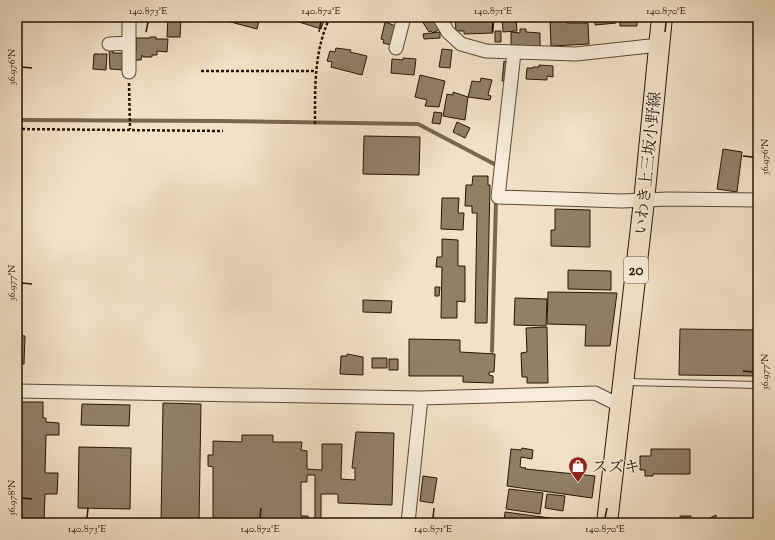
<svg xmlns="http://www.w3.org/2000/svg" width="775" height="540" font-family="'Sorts Mill Goudy','Noto Serif JP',serif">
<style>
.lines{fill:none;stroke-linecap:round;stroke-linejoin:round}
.stream{stroke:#78664f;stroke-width:4}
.building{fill:#917f68;stroke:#281502}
.lane-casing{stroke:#5a4833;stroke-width:8}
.street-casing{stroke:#5a4833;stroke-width:15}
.primary-casing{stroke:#281502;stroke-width:22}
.path{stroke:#281502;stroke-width:2.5;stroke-dasharray:3 2;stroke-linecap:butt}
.lane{stroke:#f7ecda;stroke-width:6}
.street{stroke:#f7ecda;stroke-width:13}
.primary{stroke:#f2e1c6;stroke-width:20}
.ticks{fill:none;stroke:#281502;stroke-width:1.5}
.labels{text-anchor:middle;stroke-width:3;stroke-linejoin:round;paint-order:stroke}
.shield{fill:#f7ecda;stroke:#665643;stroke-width:1}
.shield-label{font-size:15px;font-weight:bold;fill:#281502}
.street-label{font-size:16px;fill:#281502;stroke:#f7ecda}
.poi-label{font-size:16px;fill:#281502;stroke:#f7ecda;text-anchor:start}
.neatline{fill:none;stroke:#281502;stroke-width:1.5}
.ticks-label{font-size:10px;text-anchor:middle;fill:#281502}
</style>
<rect width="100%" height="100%" fill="#f2e1c6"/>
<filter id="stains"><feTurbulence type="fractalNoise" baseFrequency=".005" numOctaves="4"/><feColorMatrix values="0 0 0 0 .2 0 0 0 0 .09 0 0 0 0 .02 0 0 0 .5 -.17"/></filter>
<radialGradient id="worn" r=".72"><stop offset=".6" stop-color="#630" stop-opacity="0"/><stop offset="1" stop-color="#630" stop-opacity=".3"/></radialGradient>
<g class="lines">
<path class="stream" d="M17,120L220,121L418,124L498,166
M492,351L496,199"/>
</g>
<path class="building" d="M168,17H181L180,37H167Z
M228,17H260L257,29L227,21Z
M297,17H325L321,29L296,21Z
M429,17H433L440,29L433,33L431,31L429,32L422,21Z
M455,17H494L493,33L464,34V31H456Z
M502,17H516L517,31L503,32Z
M595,17H616V23L595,25Z
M620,17H637V26H620Z
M550,20H567V23H588L589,44L551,46Z
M385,22L396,26L391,45L383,43L384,40L381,39Z
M520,29H526V32L540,33V48L511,47V32L520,33Z
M495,31H501V42H495Z
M440,32V38L424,39L423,34Z
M150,37H156V39H168L167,52L157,51V55H152V57H143L142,55L141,60H132V51H136V38H150Z
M336,48L351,50L350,52L367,56L362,75L331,67L332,62L327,61L330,51L335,52Z
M109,49H113V53H125L124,70L110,69Z
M442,49L452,50L450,68L439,67Z
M94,54H107L106,70L93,69Z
M403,58L416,59L414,75L391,73L392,59L403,60Z
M504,61L508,63L506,81H502Z
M539,65L553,66V77L547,76V80L526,79L527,68H533V67H539Z
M420,75L445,81L439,107L425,106L427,100L415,97Z
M481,78L492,80L488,95L491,96L490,100L468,97L472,81L480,82Z
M453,92L468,97L465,120L443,116L447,94L453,95Z
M434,112L442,113L440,124L432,123Z
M457,122L470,128L465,138L453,132Z
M364,136L420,137L419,175L363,174Z
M723,149L742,152L737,192L717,189Z
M473,176H488V185H490L487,323H475L477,213H472V206H465L466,185H472Z
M442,198H459L458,213H464L463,230L441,229Z
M555,209L590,210V247L551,246V230H555Z
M442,239L458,240V266H465V302L457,301V318H441L442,267H436L437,257H442Z
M568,270L611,271V290L568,289Z
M435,287H440L439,296H435Z
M548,292L617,293L610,346H585L586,325L547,324Z
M515,298L547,299L546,326L514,325Z
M363,300L392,301L391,313L363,312Z
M547,327L548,383H527V377H522L521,353L527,352L526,328Z
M680,329L758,330V376L679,375Z
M17,335L25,336L24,364H17Z
M409,339L460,340V352L495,354L494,372H489V375L493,376V383L463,382V376H409Z
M347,354L363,357V375L340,374L341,356H347Z
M372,358H387V368H372Z
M389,359H398V370H389Z
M17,365H21V374H17Z
M17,402H43V418H46V422L59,423V435H46L45,473H58L57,494H45L44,522L52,523H17Z
M163,403L201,404L199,523H161Z
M82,404L130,405L129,426L81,425Z
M356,432L394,433L392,505L338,503V494H321V523H315V475H307V482H301V516H308V523H213V467L208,466V455H213V441L242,442V435H273V442H302L301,450L307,451V469L322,470V444H342L341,479L355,480V468H352Z
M79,447L131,448L130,509L78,508Z
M522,448L533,450L532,459L521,457L520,467L526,468L525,469L595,476L592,498L507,486L511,449L521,450Z
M651,449H690V474H653V476H645V470H640V456H651Z
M423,476L437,478L433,503L420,501Z
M509,489L543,493L540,514L506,509Z
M547,494L565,496L563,511L545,508Z
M505,512L573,521V523H504Z
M716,515V523H700Z
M680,516H691V523H670V520H680Z"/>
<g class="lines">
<g class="lane-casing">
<path id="lane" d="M627,382L758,385"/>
</g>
<g class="street-casing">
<path id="street" d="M129,17V72
M439,17L448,32L461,44L486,51L576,54L659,45
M109,44L129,43
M396,48L404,17
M514,53L498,197L622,201L668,199L758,200
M17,391L421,398L595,393L621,406
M408,523L421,398"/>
</g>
<g class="primary-casing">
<path id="primary" d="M607,523L644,201L662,17"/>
</g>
<path class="path" d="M201,71H316
M129,83L130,129
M315,124C315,86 314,51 330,17
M17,129L223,131"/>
<use href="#lane" class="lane"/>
<use href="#street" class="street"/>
<use href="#primary" class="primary"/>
</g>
<path class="ticks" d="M146,32L148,22M319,32L321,22M492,32L493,22M665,32L666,22M22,67L32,68M743,156L753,157M22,283L32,284M743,371L753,372M22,498L32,499M87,518L88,508M260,518L261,508M433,518L434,508M605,518L607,508"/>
<defs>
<g id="shop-pin" transform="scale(1)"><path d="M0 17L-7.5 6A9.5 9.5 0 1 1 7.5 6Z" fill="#8f2418" stroke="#f7ecda"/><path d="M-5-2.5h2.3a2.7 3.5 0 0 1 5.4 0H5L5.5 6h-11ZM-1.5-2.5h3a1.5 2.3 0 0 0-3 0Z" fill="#fff"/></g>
</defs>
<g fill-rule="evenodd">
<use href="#shop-pin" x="578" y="466"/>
</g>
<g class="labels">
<rect class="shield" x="624" y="257" width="24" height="26" rx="3"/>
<g class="shield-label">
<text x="636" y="275">20</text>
</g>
<g class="street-label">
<text transform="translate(647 163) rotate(-84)" y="6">いわき上三坂小野線</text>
</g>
<g class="poi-label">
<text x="592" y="472">スズキ</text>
</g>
</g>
<rect width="775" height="540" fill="none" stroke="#f2e1c6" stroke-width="44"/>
<rect x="22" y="22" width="731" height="496" class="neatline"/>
<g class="ticks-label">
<text x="148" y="14">140.873°E</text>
<text x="321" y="14">140.872°E</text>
<text x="493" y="14">140.871°E</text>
<text x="666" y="14">140.870°E</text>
<text transform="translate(11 67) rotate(-90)" y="4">36.976°N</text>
<text transform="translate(764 157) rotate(-90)" y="4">36.976°N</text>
<text transform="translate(11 283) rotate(-90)" y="4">36.977°N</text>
<text transform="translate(764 372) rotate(-90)" y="4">36.977°N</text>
<text transform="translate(11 498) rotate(-90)" y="4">36.978°N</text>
<text x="87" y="532">140.873°E</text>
<text x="260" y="532">140.872°E</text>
<text x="433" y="532">140.871°E</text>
<text x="605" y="532">140.870°E</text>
</g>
<rect width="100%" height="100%" filter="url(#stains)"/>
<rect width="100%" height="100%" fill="url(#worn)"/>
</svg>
